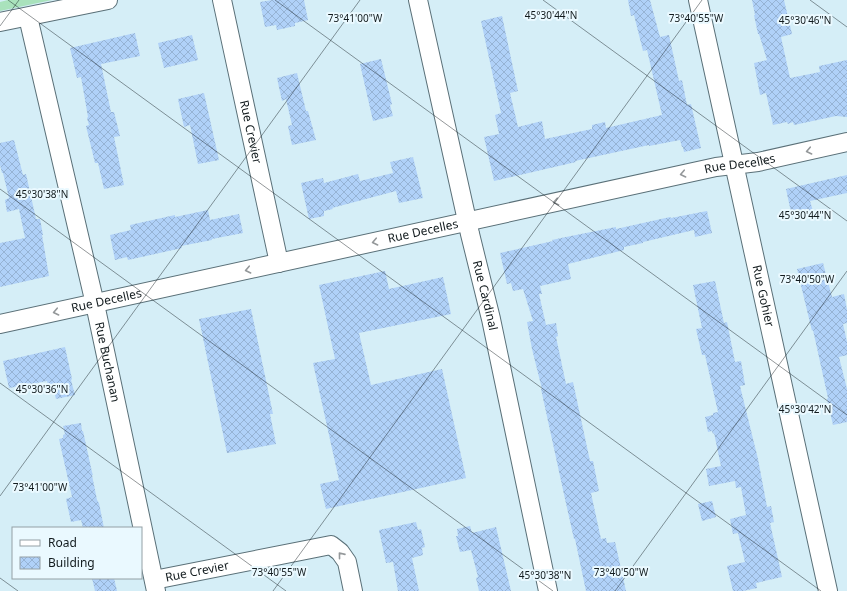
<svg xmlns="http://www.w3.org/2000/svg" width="847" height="591" font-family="'Noto Sans',sans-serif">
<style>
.grass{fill:#a9e2bc}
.building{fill:url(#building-cross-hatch)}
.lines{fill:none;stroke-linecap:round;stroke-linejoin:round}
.street-casing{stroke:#5a7078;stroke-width:20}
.street{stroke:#fff;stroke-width:18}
.oneway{stroke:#94989a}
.ticks{fill:none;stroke:#121b1e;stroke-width:1;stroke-opacity:0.45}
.labels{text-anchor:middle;stroke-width:4;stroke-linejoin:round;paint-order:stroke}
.street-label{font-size:12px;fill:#121b1e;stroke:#eaf9ff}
.ticks-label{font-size:10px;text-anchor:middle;fill:#121b1e;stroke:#eaf9ff;stroke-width:4;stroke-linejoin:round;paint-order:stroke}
</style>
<defs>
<pattern id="building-cross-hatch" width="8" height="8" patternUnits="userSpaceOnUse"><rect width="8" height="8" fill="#b0d1f8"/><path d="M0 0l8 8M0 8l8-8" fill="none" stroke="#96b3d4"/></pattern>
</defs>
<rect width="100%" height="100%" fill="#d5eef7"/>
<path class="grass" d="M8,0H52L0,11V2Z"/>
<path class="building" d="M272,0H304L308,20L295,23V26L277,30L276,25L265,27L260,2Z
M628,0H650L660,37L669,35L679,81L682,80L687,105L691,104L701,148L684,152L683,147H682L680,140L649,146V145L575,161L576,162L494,181L484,137L499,134L495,115L501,113L481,21L502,16L518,91L510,93L518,127L542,121L545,139L592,129V125L605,122L606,128L662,115L647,50L643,51L634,15L631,16Z
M752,0H784L792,34L781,37L790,78L820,72L819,66L847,60V117L836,116L794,125L793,122L788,124L787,122L773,125L766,93L760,95L754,63L767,60L759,34H758L754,15H755Z
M135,33L140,56L101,64L111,112H114L120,136L114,137L124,185L104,189L98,163H95L86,126L89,125L87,118L88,117L81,77L77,78L70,48Z
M192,35L198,60L164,68L158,43Z
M381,59L392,104L390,105L393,116L373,121L360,64Z
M297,73L306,111H308L316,140L292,145L288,126L292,125L286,99L282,101L277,78Z
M204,93L219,160L198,164L190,125L184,127L178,99Z
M14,140L23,175L26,174L36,219H40L43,235H42L49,276L0,287V243L25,238L19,209L7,212L5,200L9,198L3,173H2L0,165V143Z
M413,157L423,198L399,203L396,191L332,208L333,209L324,211V216L309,219L301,183L323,178L324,183L358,174L360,181L393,173L390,162Z
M847,175V193L810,201L813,211H811V213L792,217L786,189Z
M208,210L210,220L239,214L243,233L212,239V240L181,246L182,248L128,260L127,257L115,260L110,235L131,230L130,225L175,215V217Z
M707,211L712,233L695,237L694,230L643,242V243L624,247V250L568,264L571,279L540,286L542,294H539L546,325L556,323L558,336L556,337L566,384L573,382L590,461H593L599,491L591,493L601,539L606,538L607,543L615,542L626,591H586L575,539H574L565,499L541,389H542L532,349L527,322L533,321L523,289L513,291L511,283L507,284L500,253L553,241L552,240L561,238L616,227V229L670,217L671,218Z
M823,263L832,297L844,294L847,310V323L843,324L847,342V355L839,357L847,389V422L833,425L827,399L828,398L813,330L812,331L797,269Z
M385,271L389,289L443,277L451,314L359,333L371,385L442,369L466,478L326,509L320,484L339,480L313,363L335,359L319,285Z
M715,281L724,323L727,322L735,362L741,361L745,385L740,386L758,459L767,507L771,506L774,522L770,523L782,577L756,583L757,588L743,591H733L727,566L745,562L738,533L733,534L730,519L746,515L741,487L736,488L735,481L709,486L706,469L721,466L714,433L713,434L712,431L708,432L705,417L713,415V413L718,412L705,355H702L696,329L702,328L693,285Z
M251,309L273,414H270L276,444L227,453L199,319Z
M65,347L72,379L71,380L75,395L56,399L52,384L48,385L47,381L9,388L3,361Z
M81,423L82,431H83L92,472L93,475H92L97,500L99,503L104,528H83L81,520L71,522L66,499L72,497L59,439L63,438V435L65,434L63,426Z
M712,501L716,517L702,521L698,504Z
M416,522L418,530L421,529L425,547L422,548L423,555L412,558L419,591H398L393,562L386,563L379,530Z
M470,526L472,533L496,527L511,591H479L476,578L478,577L471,550L460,552L456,536H458L457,529Z
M92,578H114L117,591H95Z"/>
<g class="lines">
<g class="street-casing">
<g id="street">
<path id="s1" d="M222,0L279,263"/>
<path id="s2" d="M418,0L470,234L491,319L548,591"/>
<path id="s3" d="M698,0L828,591"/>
<path id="s4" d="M28,17L95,304L156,591"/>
<path d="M0,22L108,0"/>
<path id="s5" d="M0,324L716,167L758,162L847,142"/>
<path id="s6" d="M154,580L331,545L340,552L347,562L353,591"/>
</g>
</g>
<use href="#street" class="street"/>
</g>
<defs><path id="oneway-chevron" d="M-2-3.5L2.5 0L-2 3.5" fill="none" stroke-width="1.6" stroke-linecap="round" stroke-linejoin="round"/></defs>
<g class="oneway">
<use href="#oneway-chevron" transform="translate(809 151) rotate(168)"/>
<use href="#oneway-chevron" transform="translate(683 174) rotate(168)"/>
<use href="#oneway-chevron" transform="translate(556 202) rotate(168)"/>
<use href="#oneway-chevron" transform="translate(375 242) rotate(168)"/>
<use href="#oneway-chevron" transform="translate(248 270) rotate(168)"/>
<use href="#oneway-chevron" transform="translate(56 312) rotate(168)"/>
<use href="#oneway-chevron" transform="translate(341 555) rotate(-129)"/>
</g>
<path class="ticks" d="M8,0L821,591M275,0L847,415M543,0L847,221M810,0L847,27M0,26L19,0M0,189L553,591M0,383L286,591M0,496L360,0M0,578L18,591M273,591L702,0M615,591L847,271"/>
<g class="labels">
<g class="street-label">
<text dy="4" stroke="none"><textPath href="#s1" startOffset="135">Rue Crevier</textPath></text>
<text dy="4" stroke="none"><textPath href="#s5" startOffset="757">Rue Decelles</textPath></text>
<text dy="4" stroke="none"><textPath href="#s5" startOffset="433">Rue Decelles</textPath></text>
<text dy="4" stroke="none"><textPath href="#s2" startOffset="303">Rue Cardinal</textPath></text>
<text dy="4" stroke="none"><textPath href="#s3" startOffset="303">Rue Gohier</textPath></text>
<text dy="4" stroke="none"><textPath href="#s5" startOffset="109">Rue Decelles</textPath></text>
<text dy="4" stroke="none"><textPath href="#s4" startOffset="354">Rue Buchanan</textPath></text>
<text dy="4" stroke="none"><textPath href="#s6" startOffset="44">Rue Crevier</textPath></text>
</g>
</g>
<g class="ticks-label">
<text x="551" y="19">45°30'44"N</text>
<text x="355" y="22">73°41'00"W</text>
<text x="696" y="22">73°40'55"W</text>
<text x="805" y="24">45°30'46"N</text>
<text x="42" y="198">45°30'38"N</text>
<text x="805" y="219">45°30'44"N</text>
<text x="807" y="283">73°40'50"W</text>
<text x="42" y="393">45°30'36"N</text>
<text x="805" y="413">45°30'42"N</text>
<text x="40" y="491">73°41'00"W</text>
<text x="279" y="576">73°40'55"W</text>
<text x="621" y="576">73°40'50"W</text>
<text x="545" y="579">45°30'38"N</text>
</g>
<rect x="12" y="527" width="130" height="52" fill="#eaf9ff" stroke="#94a0a5"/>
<rect x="20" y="540" width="20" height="6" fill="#ffffff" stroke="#94a0a5"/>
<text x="48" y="547" font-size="12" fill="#121b1e">Road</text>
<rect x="20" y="557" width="20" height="12" fill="url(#building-cross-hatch)" stroke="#94a0a5"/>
<text x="48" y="567" font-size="12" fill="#121b1e">Building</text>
</svg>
